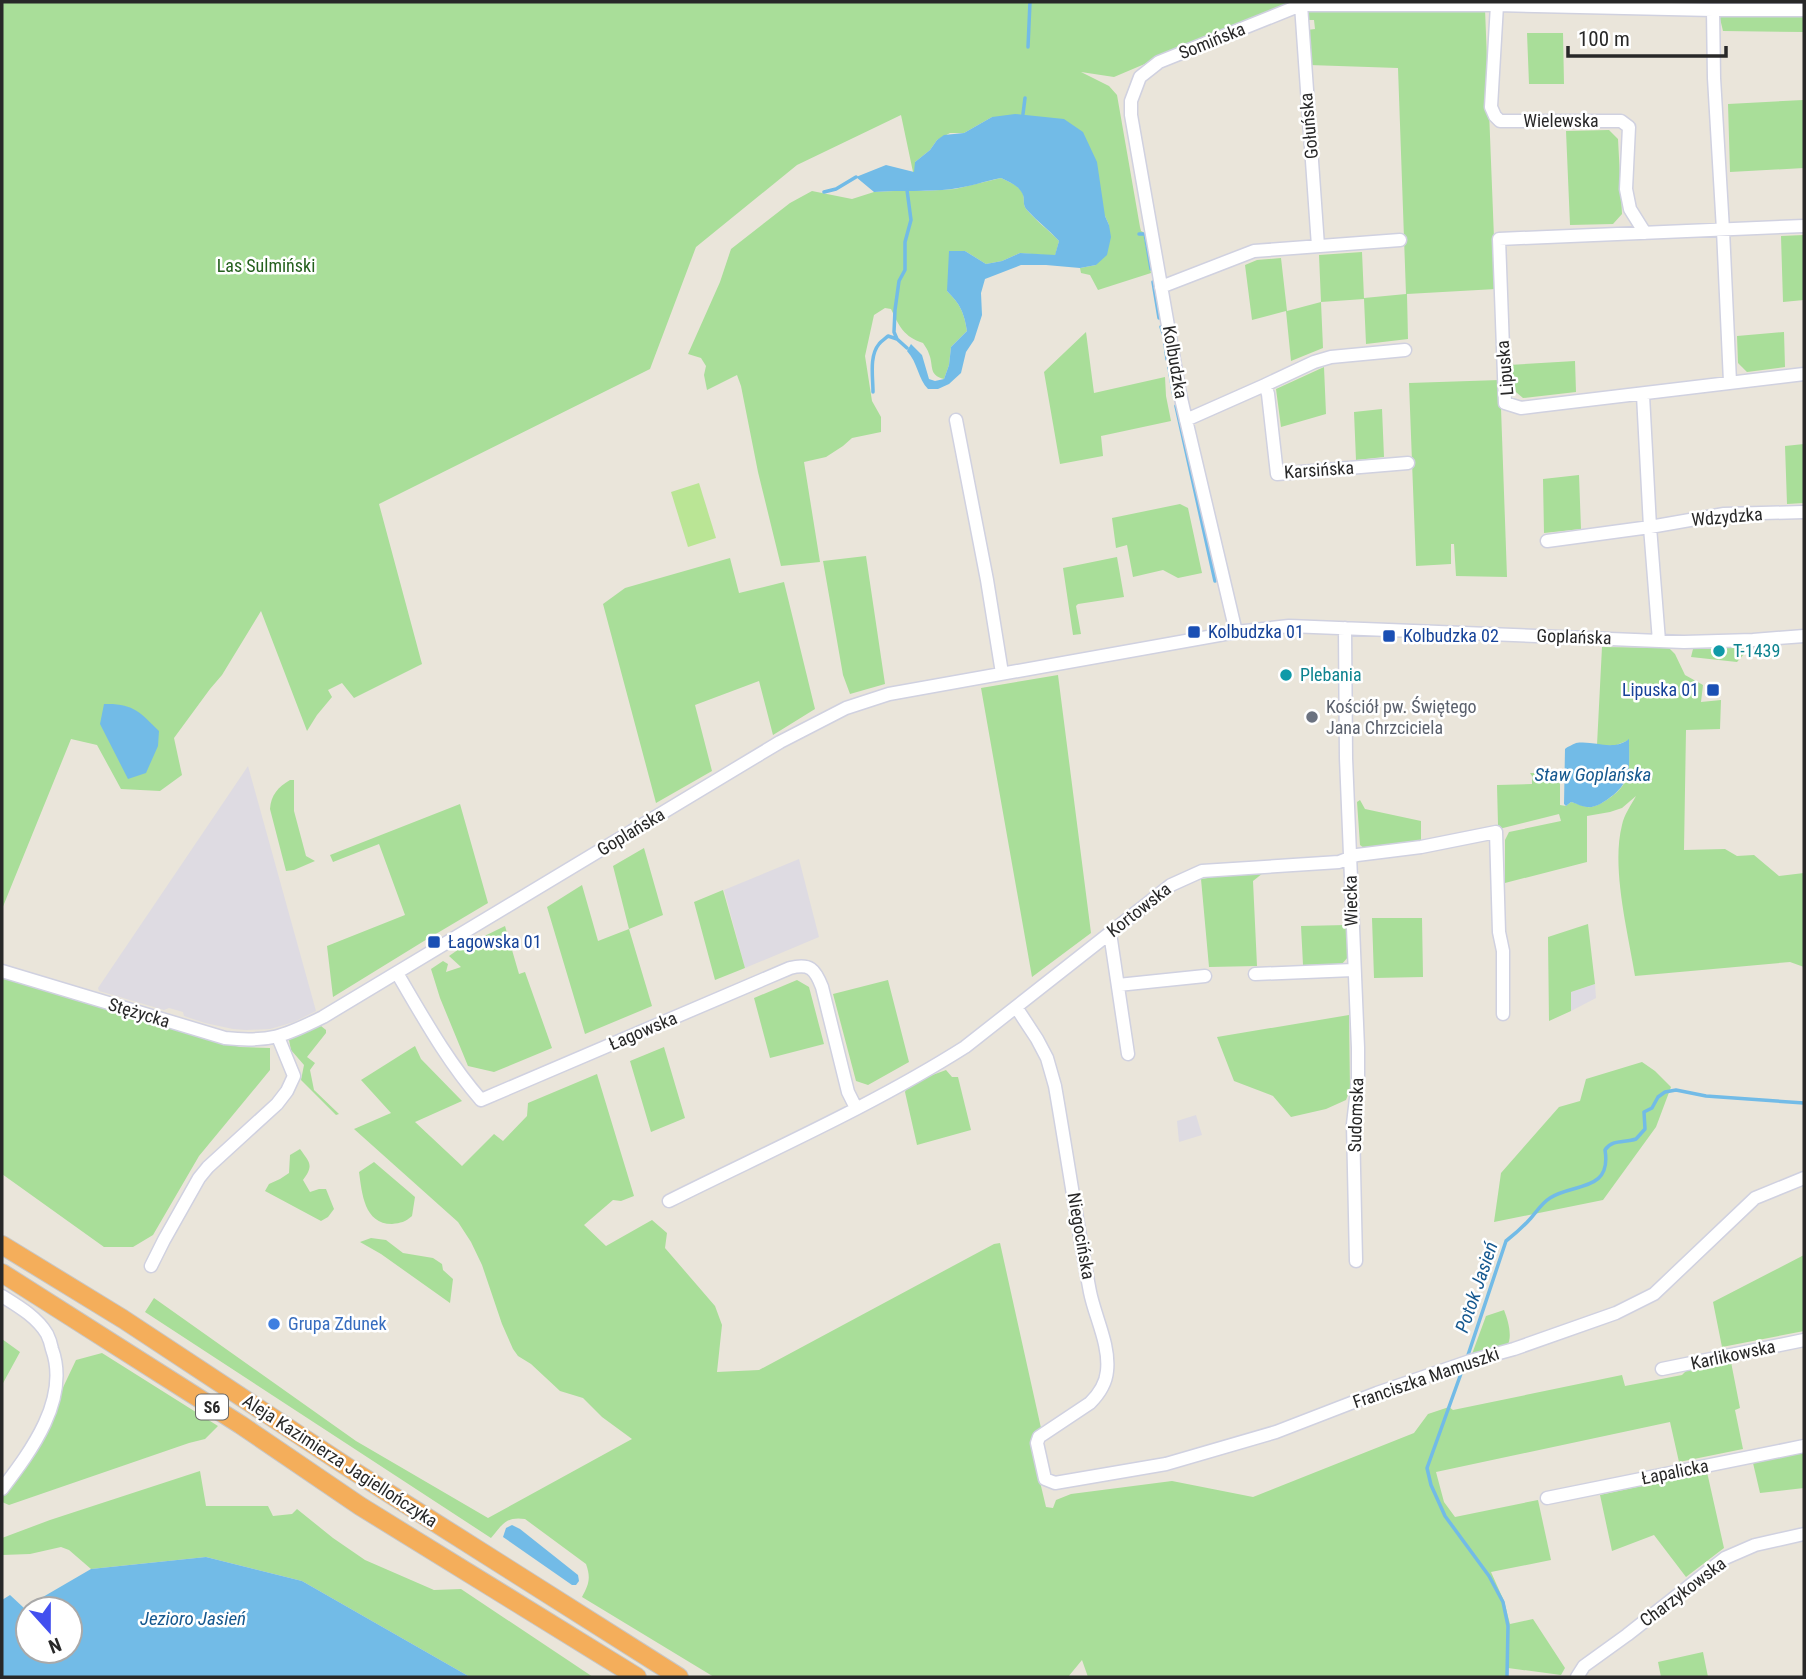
<svg xmlns="http://www.w3.org/2000/svg" width="1806" height="1679" font-family="'Roboto Condensed',sans-serif">
<style>
.industrial{fill:#dedbe2}
.green{fill:#a9de99}
.pitch{fill:#bae595}
.water{fill:#72bbe7;fill-rule:evenodd}
.lines{fill:none;stroke-linecap:round;stroke-linejoin:round}
.stream{stroke:#72bbe7;stroke-width:3.5}
.minor-casing{stroke:#d0d1e0;stroke-width:15}
.highway-casing{stroke:#c7c7c7;stroke-width:20}
.minor{stroke:#fff;stroke-width:12}
.highway{stroke:#f4ae5b;stroke-width:18}
.transit-dot{fill:#1a4fb4;stroke:#fff;stroke-width:2.5}
.culture-dot{fill:#0f9aa8;stroke:#fff;stroke-width:2.5}
.worship-dot{fill:#6b7280;stroke:#fff;stroke-width:2.5}
.shop-dot{fill:#3f7fe0;stroke:#fff;stroke-width:2.5}
.labels{text-anchor:middle;stroke-width:5;stroke-linejoin:round;paint-order:stroke}
.shield{fill:#fff;stroke:#686868;stroke-width:2}
.shield-label{font-size:16px;font-weight:bold;fill:#282828}
.street-label{font-size:18px;fill:#282828;stroke:#fff}
.park-label{font-size:18px;fill:#24601d;stroke:#fff}
.transit-label{font-size:18px;fill:#164399;stroke:#fff;text-anchor:start}
.culture-label{font-size:18px;fill:#0d838f;stroke:#fff;text-anchor:start}
.worship-label{font-size:18px;fill:#5b616d;stroke:#fff;text-anchor:start}
.shop-label{font-size:18px;fill:#366cbe;stroke:#fff;text-anchor:start}
.water-label{font-size:19px;font-style:italic;fill:#15588f;stroke:#fff}
</style>
<rect width="100%" height="100%" fill="#eae5da"/>
<path class="industrial" d="M248,766L316,1011L294,1022L270,1029L246,1030L233,1029L205,1023L184,1016L183,1012L169,1008L164,1010L99,991L98,988Z
M799,859L819,937L745,968L724,890Z
M1595,984L1596,998L1571,1011V992Z
M1196,1115L1202,1135L1179,1142L1177,1121Z"/>
<path class="green" d="M2,2H1291L1114,77L1081,72L1109,86L1117,95L1140,227L1141,231L1143,232L1151,273L1098,290L1090,275L1081,273L1080,268L1096,265L1109,225L1105,216L992,117L964,133H950L937,140L930,150L915,162V172H913L901,115L797,165L696,247L650,369L379,504L422,664L354,698L342,683L328,690L332,697L317,715L307,731L261,611L222,675L210,689L174,738L182,775L160,791L121,789L97,745L71,739L2,909Z
M1467,2H1804V32L1723,31L1717,6Z
M1313,9H1485L1496,289L1407,294L1408,339L1366,344L1364,299L1321,302L1323,348L1291,361L1286,311L1252,320L1245,265L1257,260L1281,258L1287,311L1321,302L1319,255L1362,252L1364,298L1406,294L1398,68L1309,65L1307,30L1315,29L1314,20H1307L1306,13Z
M1563,33L1564,84H1529L1527,33Z
M1803,100L1804,168L1730,172L1728,104Z
M1609,130L1618,139L1622,214L1613,224L1570,225L1566,131Z
M1001,178C1009,182 1019,185 1023,194C1025,201 1022,204 1027,210C1037,222 1049,230 1059,241L1055,256L1020,253L1002,261L986,264L965,251L947,291C960,304 964,312 967,331L951,347L949,365L944,379C928,375 934,366 929,354C928,350 925,346 923,343C904,337 899,326 891,309L885,308L874,315L865,356L872,401L881,417V432L852,438L843,446L826,457L804,462L820,562L781,566L758,472L741,386L737,375L707,390L704,375L706,366L701,358L688,354L720,282L731,249L790,203L812,191L852,199L874,192L914,190L925,191L955,189Z
M1804,235V300L1783,302L1781,236Z
M1086,332L1094,393L1165,377L1166,396L1171,421L1101,436L1103,456L1060,464L1044,372Z
M1784,332L1785,367L1747,372L1738,363L1737,336Z
M1575,361L1576,392L1523,398L1510,387L1509,365Z
M1324,367L1326,414L1281,427L1276,389Z
M1500,380L1507,577L1456,576L1454,544H1451V564L1416,566L1409,383Z
M1382,409L1384,457L1356,460L1354,412Z
M1804,444V503L1787,504L1785,446Z
M1579,475L1581,529L1544,533L1543,479Z
M1180,504L1188,508L1202,573L1178,578L1163,570L1133,577L1127,545L1116,548L1112,518Z
M866,556L885,684L850,694L843,675L823,561Z
M1117,557L1124,597L1078,604L1076,606L1081,634L1073,635L1063,568Z
M730,558L739,593L784,582L815,709L773,735L759,681L695,705L712,771L656,803L603,604L625,588Z
M1602,647L1669,648L1675,654L1685,675L1703,685L1701,702L1721,700L1720,729L1686,730L1684,850L1725,849L1737,856L1754,855L1779,876L1804,873V967L1790,962L1635,976C1628,932 1611,868 1622,825C1624,815 1631,805 1636,796L1622,808L1610,812L1587,816V862L1505,883V840L1509,832L1561,821L1559,814L1499,829L1485,828L1498,825L1497,785L1532,784V776L1530,773H1560V805L1566,806L1571,802C1576,803 1582,806 1587,807C1594,808 1602,803 1608,799C1633,783 1629,767 1629,740L1614,746L1597,745Z
M1721,648H1744L1745,653L1737,662L1691,657L1693,649H1717V652H1721Z
M1058,675L1091,933L1032,977L981,688Z
M290,780H294V811L306,856L315,861L294,870L286,871L270,809C271,795 278,787 290,780Z
M1360,800L1365,809L1421,821V840L1405,845L1364,848L1360,845L1357,802Z
M460,804L488,903L424,941L333,997L327,946L405,915L379,844L333,862L330,855Z
M644,848L663,915L629,929L652,1006L585,1034L547,907L582,885L598,941L629,929L613,866Z
M1263,873L1253,881L1257,966L1209,967L1201,879L1227,875Z
M723,890L745,968L715,980L694,902Z
M1372,918H1422L1423,977L1374,978Z
M1588,924L1595,984L1571,992V1011L1549,1021L1548,937Z
M1346,925L1348,957L1342,964L1303,965L1301,926Z
M505,926L519,974L525,972L552,1048L494,1072L468,1066L440,998L431,969L443,961L448,964L446,972L461,967L449,956L462,947Z
M2,976L220,1042L240,1047L270,1048V1070L199,1156L153,1235L133,1247H104L2,1174Z
M797,980L809,987L824,1044L770,1058L754,998Z
M888,980L909,1062L868,1085L856,1081L833,994Z
M1349,1015L1350,1090L1346,1100L1326,1109L1291,1117L1273,1096L1234,1081L1217,1037Z
M321,1026L326,1030V1033L307,1057L315,1063L310,1070L314,1090L339,1114L336,1115L301,1080L304,1065L291,1050L289,1040L317,1027Z
M415,1046L421,1059L462,1101L415,1122L462,1166L494,1134L503,1141L527,1116L528,1103L597,1074L634,1196L621,1201L613,1200L584,1225L606,1246L652,1220L667,1233L665,1248L715,1306L722,1325L717,1372L759,1370L994,1244L1000,1243L1041,1428L1034,1438L1036,1465L1046,1507L1053,1508L1056,1500L1071,1494L1172,1481L1253,1497L1414,1433L1428,1414L1449,1407L1453,1410L1622,1375L1625,1386L1682,1375L1686,1371L1731,1362L1740,1408L1735,1410L1743,1449L1679,1462L1670,1422L1436,1472L1444,1502L1455,1517L1538,1500L1551,1560L1491,1572L1504,1601L1510,1624L1533,1619L1565,1668L1561,1675L1508,1668V1677H1088L1082,1660L1068,1677H714L582,1597C589,1584 591,1578 586,1564L525,1519C506,1516 502,1525 491,1538L145,1312L154,1298L356,1441L488,1518L632,1439L602,1417L583,1398L560,1391L531,1364L518,1356L513,1349L502,1324L482,1265L471,1242L458,1222L354,1129L391,1113L361,1080Z
M664,1047L685,1118L651,1132L630,1061Z
M1642,1062L1655,1071L1671,1087L1656,1127L1603,1200L1494,1222L1501,1173L1559,1107L1580,1101L1586,1079Z
M946,1070L952,1077H958L971,1130L917,1145L905,1092L907,1087L911,1083Z
M300,1149C310,1163 314,1165 303,1180L310,1192L319,1189H326L334,1209L328,1217L321,1221L265,1191L269,1184L280,1179L289,1173L290,1155Z
M374,1162L415,1197L412,1216C405,1222 401,1223 392,1224C364,1224 362,1193 359,1172Z
M371,1238L386,1240L403,1253L433,1258L442,1264L443,1270L453,1279L450,1303L381,1254L360,1242Z
M1804,1255V1331L1722,1347L1713,1302Z
M1504,1310C1508,1320 1513,1337 1507,1346L1475,1355L1472,1354L1486,1316Z
M2,1339L20,1352L2,1385Z
M102,1353L218,1426L205,1439L189,1443L9,1505L2,1502V1497L31,1455L76,1360Z
M1804,1452V1488L1760,1493L1753,1463Z
M200,1471L206,1506H268L273,1516L292,1514L297,1509L333,1538L365,1560L434,1590L461,1589L593,1677H470L302,1581L206,1557L91,1569L69,1550L61,1547L30,1554L2,1555V1538L50,1520Z
M1707,1472L1724,1548L1686,1577L1654,1535L1612,1551L1600,1495Z
M1703,1652L1708,1677H1661L1658,1662Z"/>
<path class="pitch" d="M699,483L716,538L688,547L671,492Z"/>
<path class="water" d="M1015,114L1064,119L1083,132L1097,162L1105,216L1109,225L1111,237L1107,255L1096,265L1080,268L1046,265H1021L985,279L981,293L982,315L974,340L966,352L961,373L949,384L938,389H928C918,379 918,363 907,351L911,344L922,355L929,379L935,381L944,379L949,365L951,347L967,331C964,312 960,304 947,291L949,251H965L986,264L1002,261L1020,253L1055,255L1059,241C1049,230 1037,221 1027,210C1022,204 1025,201 1023,195C1019,185 1009,182 1001,178C985,181 969,187 952,189C926,192 900,190 874,192L856,177L886,165L914,172L915,162L930,150L937,140L944,135L964,133L992,117Z
M104,704C133,703 140,712 159,731L158,746L146,773L128,779L100,724Z
M1629,739C1629,766 1633,782 1608,799C1602,803 1595,808 1587,807C1582,807 1576,803 1571,802L1566,806L1564,804L1565,749C1567,747 1574,744 1576,743C1595,740 1612,752 1629,739Z
M512,1525L520,1529L578,1575L579,1581L576,1585H572L503,1537L506,1528Z
M206,1557L302,1581L470,1677H2V1600L10,1595L24,1608L91,1569ZM70,1609V1651H28V1609Z"/>
<g class="lines">
<path class="stream" d="M1028,47L1030,2
M1023,114L1025,98
M824,192L836,189L856,177
M1139,234H1145L1151,269
M1153,282L1159,318
M1161,327L1164,336L1167,359
M897,339L894,332L895,310L899,281L905,270V242L911,220L907,190
M1169,368L1174,396
M873,392C873,377 869,356 879,344C881,341 885,339 888,336L897,339L907,348
M1176,406L1215,581
M1468,1355L1506,1241C1515,1234 1523,1227 1531,1218C1537,1211 1542,1203 1550,1198C1573,1183 1612,1192 1605,1150C1612,1139 1625,1143 1636,1139L1645,1129L1644,1112L1652,1108L1658,1097L1665,1092L1676,1090L1706,1096L1804,1103
M1463,1368L1427,1468L1431,1485L1445,1516L1489,1576L1503,1602L1508,1626L1507,1677"/>
<g class="minor-casing">
<path id="minor" d="M1301,5L1318,246
M1497,5L1491,107L1495,116L1500,121H1621L1629,127L1626,189L1630,209L1645,233
M1713,10L1714,78L1723,230L1730,382
M1804,226L1499,239L1505,403L1521,408L1537,406L1804,374
M1161,287L1254,251L1400,240
M1265,385L1314,362L1331,357L1405,350
M1643,395L1650,527L1659,641
M956,420L987,580L1002,673
M1186,420L1265,385L1268,394L1277,474L1408,463
M1547,541L1650,527L1724,514L1804,512
M1345,628L1346,758L1358,1048V1081L1353,1124L1356,1261
M1236,632L1180,394L1131,115V101L1140,77L1159,62L1301,5H1497L1713,10H1804
M1110,933L1128,1054
M2,971L225,1038C269,1043 285,1036 323,1017L780,742L846,708L889,694L1236,632L1289,626L1684,642L1753,640L1804,636
M397,973C423,1017 447,1061 481,1100L790,968C810,963 815,969 822,987L848,1092L856,1108
M1255,974L1353,970
M1118,985L1205,976
M1016,1007L1037,1039L1047,1058L1055,1086C1067,1155 1077,1224 1090,1292C1095,1317 1110,1345 1107,1371C1106,1383 1098,1395 1090,1403L1039,1437L1037,1443L1045,1479L1055,1483L1166,1464L1276,1432L1377,1393L1470,1361L1514,1349L1616,1313L1654,1294L1755,1198L1804,1178
M669,1201C767,1152 872,1106 965,1047L1171,885L1202,871L1339,862L1357,855L1421,847L1496,832L1499,932L1503,951V1014
M151,1266L164,1240L199,1178L208,1167L277,1104L287,1091L294,1076L278,1037
M2,1296C18,1306 37,1317 47,1334C49,1338 51,1344 52,1349C70,1399 31,1451 2,1489
M1662,1369L1804,1340
M1547,1498L1804,1446
M1577,1677L1584,1666L1627,1635L1725,1558L1755,1545L1804,1534"/>
</g>
<g class="highway-casing">
<path id="highway" d="M2,1245L123,1319L352,1470L679,1677
M2,1273L241,1425L360,1506L637,1677"/>
</g>
<use href="#minor" class="minor"/>
<use href="#highway" class="highway"/>
</g>
<g class="transit-dot">
<rect x="1187" y="625" width="14" height="14" rx="3.5"/>
<rect x="1382" y="629" width="14" height="14" rx="3.5"/>
<rect x="1706" y="683" width="14" height="14" rx="3.5"/>
<rect x="427" y="935" width="14" height="14" rx="3.5"/>
</g>
<g class="culture-dot">
<circle cx="1719" cy="651" r="7"/>
<circle cx="1286" cy="675" r="7"/>
</g>
<circle class="worship-dot" cx="1312" cy="717" r="7"/>
<circle class="shop-dot" cx="274" cy="1324" r="7"/>
<g class="labels">
<rect class="shield" x="196" y="1394.5" width="32" height="25" rx="5"/>
<g class="shield-label">
<text x="212" y="1413">S6</text>
</g>
<g class="street-label">
<text transform="translate(1212 41) rotate(-22)" y="6">Somińska</text>
<text x="1561" y="127">Wielewska</text>
<text transform="translate(1309 126) rotate(-95)" y="6">Gołuńska</text>
<text transform="translate(1175 362) rotate(80)" y="6">Kolbudzka</text>
<text transform="translate(1505 368) rotate(-95)" y="6">Lipuska</text>
<text transform="translate(1319 470) rotate(-4)" y="6">Karsińska</text>
<text transform="translate(1727 517) rotate(-5)" y="6">Wdzydzka</text>
<text transform="translate(1574 637) rotate(2)" y="6">Goplańska</text>
<text transform="translate(631 832) rotate(-31)" y="6">Goplańska</text>
<text transform="translate(1351 901) rotate(-91)" y="6">Wiecka</text>
<text transform="translate(1139 910) rotate(-38)" y="6">Kortowska</text>
<text transform="translate(139 1013) rotate(17)" y="6">Stężycka</text>
<text transform="translate(643 1031) rotate(-23)" y="6">Łagowska</text>
<text transform="translate(1356 1115) rotate(-88)" y="6">Sudomska</text>
<text transform="translate(1081 1236) rotate(80)" y="6">Niegocińska</text>
<text transform="translate(1733 1355) rotate(-12)" y="6">Karlikowska</text>
<text transform="translate(1426 1378) rotate(-19)" y="6">Franciszka Mamuszki</text>
<text transform="translate(340 1461) rotate(33)" y="6">Aleja Kazimierza Jagiellończyka</text>
<text transform="translate(1675 1472) rotate(-11)" y="6">Łapalicka</text>
<text transform="translate(1683 1592) rotate(-37)" y="6">Charzykowska</text>
</g>
<g class="park-label">
<text x="266" y="272">Las Sulmiński</text>
</g>
<g class="transit-label">
<text x="1208" y="638">Kolbudzka 01</text>
<text x="1403" y="642">Kolbudzka 02</text>
<text x="1699" y="696" text-anchor="end">Lipuska 01</text>
<text x="448" y="948">Łagowska 01</text>
</g>
<g class="culture-label">
<text x="1733" y="657">T-1439</text>
<text x="1300" y="681">Plebania</text>
</g>
<g class="worship-label">
<text x="1326" y="713">Kościół pw. Świętego<tspan x="1326" dy="21">Jana Chrzciciela</tspan></text>
</g>
<g class="shop-label">
<text x="288" y="1330">Grupa Zdunek</text>
</g>
<g class="water-label">
<text x="1593" y="781">Staw Goplańska</text>
<text transform="translate(1476 1287) rotate(-71)" y="7">Potok Jasień</text>
<text x="193" y="1625">Jezioro Jasień</text>
</g>
</g>
<rect width="1806" height="1679" fill="none" stroke="#282828" stroke-width="7"/>
<g transform="translate(49 1630) rotate(159)"><circle r="33" fill="#ffffff" stroke="#a9a9a9" stroke-width="2"/>
<path d="M0-5L12 26L0 18L-12 26Z" fill="#424fef"/>
<text y="-10" font-size="19" font-weight="bold" text-anchor="middle" fill="#282828">N</text>
</g>
<path d="M1568 46v10h158v-10" fill="none" stroke="#282828" stroke-width="3.5"/>
<text x="1578" y="46" font-size="21" fill="#282828" stroke="#ffffff" stroke-width="5" paint-order="stroke">100 m</text>
</svg>
